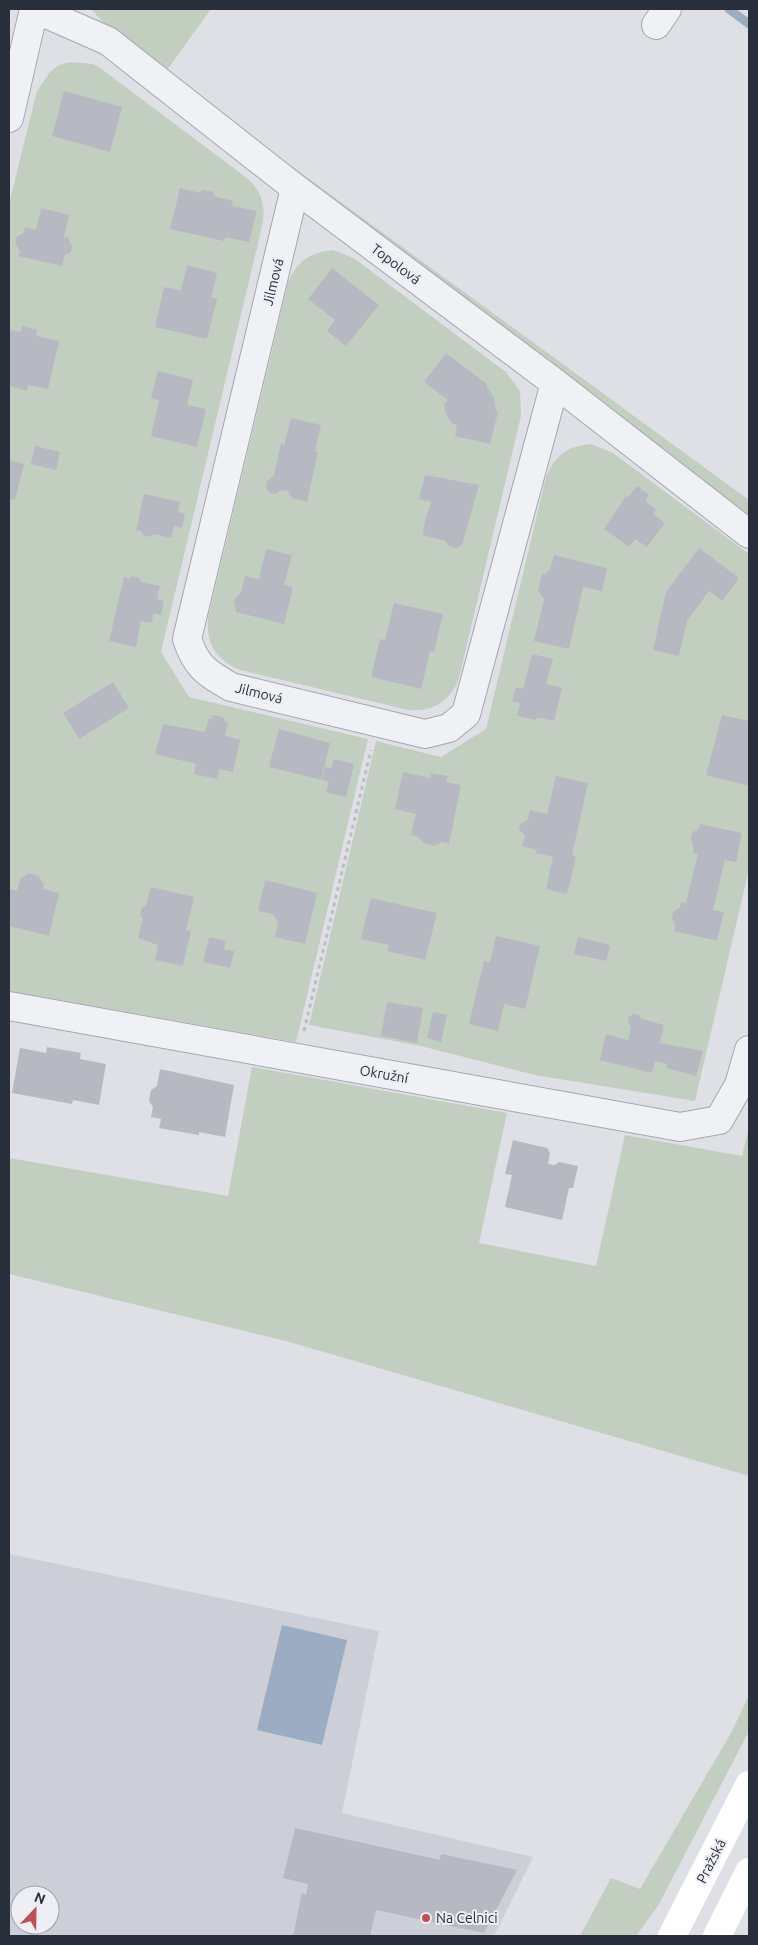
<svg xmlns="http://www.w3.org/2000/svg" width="758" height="1945" font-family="Ubuntu,sans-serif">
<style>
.built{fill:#cccfd7;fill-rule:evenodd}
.green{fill:#c2cfc0}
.water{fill:#9cacc2}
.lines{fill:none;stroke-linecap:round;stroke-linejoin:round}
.stream{stroke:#9cacc2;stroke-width:9}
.building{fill:#b6b9c2}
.street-casing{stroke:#a4a7af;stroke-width:30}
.path{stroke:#bcbec5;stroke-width:3;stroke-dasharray:4 4;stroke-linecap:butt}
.street{stroke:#f0f1f5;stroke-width:28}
.secondary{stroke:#fff;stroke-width:28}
.poi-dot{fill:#be4f57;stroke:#edeff4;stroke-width:2}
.labels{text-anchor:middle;stroke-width:4;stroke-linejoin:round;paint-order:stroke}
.street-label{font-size:14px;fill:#292e3b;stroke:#edeff4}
.poi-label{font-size:14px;fill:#292e3b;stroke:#edeff4;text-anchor:start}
</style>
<rect width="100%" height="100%" fill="#dee0e6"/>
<path class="built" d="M9,1554L379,1631L342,1813L533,1857L494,1936H9ZM20,1895H50V1925H20Z"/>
<path class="green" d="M91,9H211L167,70L103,22Z
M70,62L93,64L103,70L247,178C261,190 265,204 263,222L161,652L189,697L368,739L296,1042L9,991V204L37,91L50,72L59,65Z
M164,73L749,500V526Z
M333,250L355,259L506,372L520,391L521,416L459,678C450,702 433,712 408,710L240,670C216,660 206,644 208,618L288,283C296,262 310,252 333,250Z
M591,444L613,453L749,554V869L695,1101L535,1075L421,1046L309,1025L376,741L441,757L486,729L546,477C555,455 568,446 591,444Z
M252,1067L507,1113L479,1243L596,1266L625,1135L742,1156L749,1127V1476L286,1341L9,1274V1158L228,1196Z
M749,1695V1731L658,1906L636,1936H580L611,1878L640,1889L731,1733Z"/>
<path class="water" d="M282,1625L347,1640L322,1745L257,1730Z"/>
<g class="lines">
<path class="stream" d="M729,9L749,24"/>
</g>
<path class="building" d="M64,91L122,107L110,152L52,136Z
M180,188L201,193L202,190L214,192L213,196L233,201L232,206L257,211L249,242L225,237L224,241L170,229Z
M41,208L69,215L64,237L69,238V241L72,246L71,252L65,255L62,266L18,256L20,251L15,244L17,236L24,233L25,227L36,230Z
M187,265L217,273L211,297L217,299L207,339L155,327L164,287L181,290Z
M332,268L379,305L346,346L327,331L335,320L308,299Z
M22,326L37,330L36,336L59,341L48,389L28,385L27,391L9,386V330L21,332Z
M446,353L487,384L486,385L494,398L496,411L498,412L490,444L455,436L457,425L451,423L446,413L444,405L448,400L424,382Z
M158,371L193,380L187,405L206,409L197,447L151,436L159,400L151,398Z
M291,418L321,425L315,451L318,452L307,502L292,498L288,491L281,490L276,494L269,493L266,487L267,481L274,476L281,443L284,445Z
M35,446L60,452L56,470L31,464Z
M9,460L24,464L15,500L9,499Z
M425,475L479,485L462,545L455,548L449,546L445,541L423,535L425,521L431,502L419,499Z
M637,486L649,495L645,500L656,510L653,514L665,523L647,547L635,539L629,547L604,529L626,496L628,497Z
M144,494L180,502L178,512L185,514L182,528L174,526L171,538L154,534L149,537L143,535L141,531L136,530Z
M699,548L739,578L722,601L709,591L687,621L679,656L653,650L666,592Z
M266,549L292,555L284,585L293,587L284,624L236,612L234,600L241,592L245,576L259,579Z
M554,555L607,568L602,591L583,587L569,649L534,641L544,599L538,591L542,575L550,570Z
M133,576L139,578L142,582L160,586L157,599L164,601L161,615L154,613L151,623L141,621L136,647L109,641L124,577L129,579Z
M394,603L443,614L434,652L430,651L421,689L371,677L380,639L385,640Z
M532,654L553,659L546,684L562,688L554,721L537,717L536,720L517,716L520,703L512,702L516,687L523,689Z
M113,682L129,708L79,739L63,713Z
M213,715L225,718L224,722L228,723L225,736L240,740L233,772L219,769L217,779L194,774L196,764L155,754L163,724L205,732L209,719H212Z
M722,715L749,721V786L706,775Z
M279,729L330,743L321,780L269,767Z
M334,759L354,764L346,797L326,792L329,782L322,780L325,767L331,768Z
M403,772L430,778L431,773L448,776L446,782L461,785L449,844L442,842L433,846L424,843L417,836L411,835L416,814L395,809Z
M556,776L588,783L572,855L576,857L567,894L546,889L553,857L536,853L537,850L522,846L525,836L519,829L520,824L528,820L530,810L547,814Z
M700,824L742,833L736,862L725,860L713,910L724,912L717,941L674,931L675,926L672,919L673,912L680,907L681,902L686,903L698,854L693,852L694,848L691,840L692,833L699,828Z
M29,873L38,876L44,884L43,889L59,893L49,936L9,926V889L17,891L20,879Z
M265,880L317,893L305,944L275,937L278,923L273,914L258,911Z
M151,887L194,897L186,930L191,931L183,966L155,960L158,945L138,938L143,919L140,915L142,908L146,905Z
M371,898L437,913L425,960L387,951L389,945L361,939Z
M496,936L540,946L525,1009L504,1004L498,1031L469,1024L484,961L490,963Z
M209,937L226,941L224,949L234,951L230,968L203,962Z
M578,937L610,945L606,961L574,954Z
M387,1002L423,1008L417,1043L381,1036Z
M433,1012L447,1015L441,1042L427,1038Z
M633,1014L639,1015L642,1019L664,1025L660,1043L703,1051L696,1076L666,1068L667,1064L655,1061L652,1073L600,1060L606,1034L628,1040L631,1027L628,1022L629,1017Z
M47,1047L81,1053L80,1059L106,1064L99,1105L73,1100L72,1104L12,1093L20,1048L46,1053Z
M160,1069L234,1085L225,1137L199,1132V1135L159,1128L161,1119L151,1117L153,1107L149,1101L151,1090L157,1086Z
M513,1140L547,1148L550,1153L548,1164L555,1165L559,1162L578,1166L573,1188H569L562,1220L505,1207L512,1175L505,1174Z
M295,1828L440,1860L441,1854L517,1870L484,1933L376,1910L370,1936H293L302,1893L306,1895L308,1884L283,1878Z"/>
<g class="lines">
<g class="street-casing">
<path id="street" d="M35,9L108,41L295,188L555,383L749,534
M656,25L667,9
M9,118L34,9
M295,188L187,639C196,666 206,673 231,687L425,734L449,728L466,714L555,383
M9,1006L680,1127L719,1120L739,1085L749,1050"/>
</g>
<path class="path" d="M304,1031L371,750"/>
<use href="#street" class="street"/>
<path class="secondary" d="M672,1936L749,1785
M717,1936L749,1872"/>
</g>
<circle class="poi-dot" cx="426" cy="1918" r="5"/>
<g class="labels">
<g class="street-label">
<text transform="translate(396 264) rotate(37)" y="5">Topolová</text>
<text transform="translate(273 282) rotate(-76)" y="5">Jilmová</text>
<text transform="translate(259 693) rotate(14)" y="5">Jilmová</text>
<text transform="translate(384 1074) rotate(10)" y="5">Okružní</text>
<text transform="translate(711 1861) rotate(-63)" y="5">Pražská</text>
</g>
<g class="poi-label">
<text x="436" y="1923">Na Celnici</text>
</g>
</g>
<rect width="758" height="1945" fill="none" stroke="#292e3b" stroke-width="20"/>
<g transform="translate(35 1910) rotate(22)"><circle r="24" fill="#edeff4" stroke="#9fa2aa"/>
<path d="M0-4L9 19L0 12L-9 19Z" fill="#be4f57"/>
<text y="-8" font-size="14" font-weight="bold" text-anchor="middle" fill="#292e3b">N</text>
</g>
</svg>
